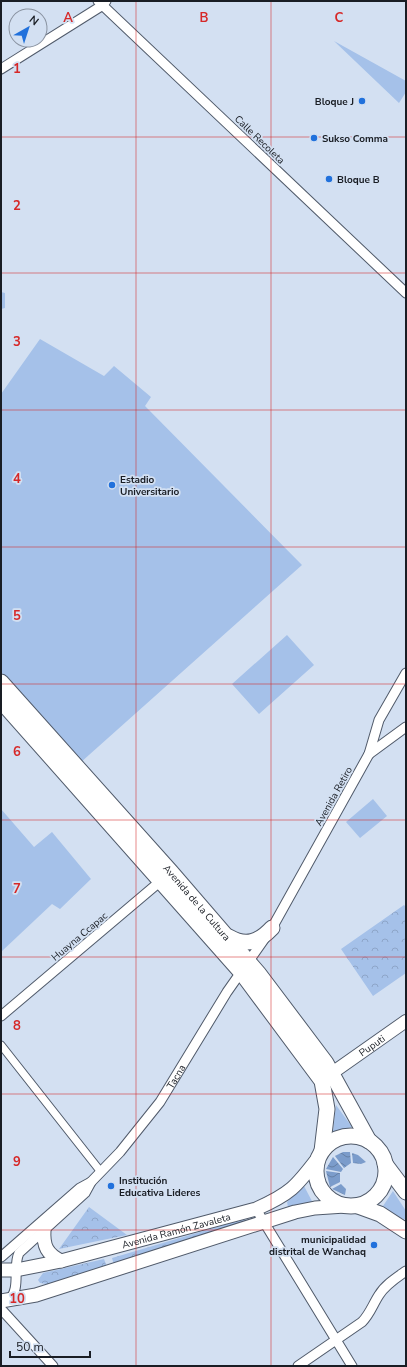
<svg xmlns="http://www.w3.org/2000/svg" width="407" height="1367" font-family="'Nunito Sans',sans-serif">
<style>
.grass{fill:#a5c1e9}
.forest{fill:url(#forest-crowns)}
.water{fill:url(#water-waves)}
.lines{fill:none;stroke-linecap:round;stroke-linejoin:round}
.pedestrian-casing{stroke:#505a6a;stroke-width:9}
.minor-casing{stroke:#505a6a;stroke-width:11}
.tertiary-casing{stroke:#505a6a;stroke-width:14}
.secondary-casing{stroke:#505a6a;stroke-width:15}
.primary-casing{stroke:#505a6a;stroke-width:17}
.pedestrian{stroke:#fff;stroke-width:7}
.minor{stroke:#fff;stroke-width:9}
.tertiary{stroke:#fff;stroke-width:12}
.secondary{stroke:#fff;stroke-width:13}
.primary{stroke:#fff;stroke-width:15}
.grid{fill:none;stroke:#d62828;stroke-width:1;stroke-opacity:0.55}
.poi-dot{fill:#2171dc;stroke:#d3e0f2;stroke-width:1.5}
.labels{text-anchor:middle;stroke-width:3.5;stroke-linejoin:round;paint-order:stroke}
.poi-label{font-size:10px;font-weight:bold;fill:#191d24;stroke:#d3e0f2;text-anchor:start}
.street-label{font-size:10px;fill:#191d24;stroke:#d3e0f2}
.grid-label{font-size:13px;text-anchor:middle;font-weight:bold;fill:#d62828;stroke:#d3e0f2;stroke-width:3.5;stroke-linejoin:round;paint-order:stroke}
</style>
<defs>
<pattern id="forest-crowns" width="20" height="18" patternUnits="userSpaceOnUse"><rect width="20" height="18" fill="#a5c1e9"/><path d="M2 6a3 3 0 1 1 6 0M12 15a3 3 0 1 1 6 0" fill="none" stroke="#8da5c8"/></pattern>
<pattern id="water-waves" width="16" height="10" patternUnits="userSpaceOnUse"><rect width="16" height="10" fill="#7b9ccb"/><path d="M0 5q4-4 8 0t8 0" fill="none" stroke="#647fa5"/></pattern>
</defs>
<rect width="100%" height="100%" fill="#d3e0f2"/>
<path class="grass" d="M334,41L406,81V92L399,103Z
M1,292L5,293V308L1,309Z
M40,339L104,376L114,366L151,397L145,406L302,565L80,763L1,672V394Z
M287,635L314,665L259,714L232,684Z
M373,799L387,816L360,838L346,822Z
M1,809L34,847L52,832L91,879L60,909L52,904L1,952Z
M336,1105L352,1127L333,1132Z
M304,1186L314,1205L288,1207L287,1202Z
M393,1191L406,1211V1220L381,1209Z"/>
<path class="forest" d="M404,905L406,907V973L373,996L341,949Z
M89,1207L127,1235L59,1249Z
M244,1219L248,1226L114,1265L112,1258Z
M104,1259L107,1267L53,1285L40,1283L38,1280L43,1273Z"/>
<path class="water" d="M343,1152H350L351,1163L344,1168L335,1156Z
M352,1153L358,1155L366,1162L361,1164L353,1163Z
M333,1157L343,1169L341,1172L326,1169Z
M326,1171L340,1173V1182L330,1187Z
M341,1184L346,1189L345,1195L332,1189Z"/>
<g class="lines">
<g class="pedestrian-casing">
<path id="pedestrian" d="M1,1045L101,1172"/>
</g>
<g class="minor-casing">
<g id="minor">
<path d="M98,1L406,293"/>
<path d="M1,69L103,5L106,1"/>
<path d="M369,754L406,727"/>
<path d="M1,1016L163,879"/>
<path d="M256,1209L352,1366"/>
<path d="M1,1257L80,1188L91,1182"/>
<path id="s1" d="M8,1301C22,1289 12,1267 19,1253L85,1193L91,1182L120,1152L160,1102L227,992L272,928L369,754L379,720L406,673"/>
<path d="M1,1309L53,1366"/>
<path d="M298,1366L362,1322C370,1314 373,1304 379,1295C385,1285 396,1278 406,1271"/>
</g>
</g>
<g class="tertiary-casing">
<g id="tertiary">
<path id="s2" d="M325,1078L406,1021"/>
</g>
</g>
<g class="secondary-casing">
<g id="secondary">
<path d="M44,1230C43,1246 47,1254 61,1261"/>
<path id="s3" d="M1,1270H16L61,1261L256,1209C290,1194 296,1187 318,1158"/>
<path d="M1,1301L36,1295L295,1212L315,1208L345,1206"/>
</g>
</g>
<g class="primary-casing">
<g id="primary">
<path id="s4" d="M1,682L171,872L259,974L326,1063L369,1141"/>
<path d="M1,701L241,972L322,1081L327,1109L322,1151"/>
<path d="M229,937C246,947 259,942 272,928"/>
<circle cx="351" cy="1171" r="35"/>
<path d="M385,1164L406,1192"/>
<path d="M358,1206L380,1214L406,1231"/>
</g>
</g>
<use href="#pedestrian" class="pedestrian"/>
<use href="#minor" class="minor"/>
<use href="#tertiary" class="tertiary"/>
<use href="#secondary" class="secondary"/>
<use href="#primary" class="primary"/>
</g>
<path class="grid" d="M136,1V1366M271,1V1366M1,137H406M1,273H406M1,410H406M1,547H406M1,684H406M1,820H406M1,957H406M1,1094H406M1,1230H406"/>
<g class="poi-dot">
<circle cx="362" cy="101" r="4"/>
<circle cx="314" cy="138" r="4"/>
<circle cx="329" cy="179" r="4"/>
<circle cx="112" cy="485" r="4"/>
<circle cx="111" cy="1186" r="4"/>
<circle cx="374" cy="1245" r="4"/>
</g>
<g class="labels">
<g class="poi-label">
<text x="354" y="105" text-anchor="end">Bloque J</text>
<text x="322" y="142">Sukso Comma</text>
<text x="337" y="183">Bloque B</text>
<text x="120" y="483">Estadio<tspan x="120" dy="12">Universitario</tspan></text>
<text x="119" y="1184">Institución<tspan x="119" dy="12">Educativa Lideres</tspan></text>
<text x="366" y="1243" text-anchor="end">municipalidad<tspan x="366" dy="12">distrital de Wanchaq</tspan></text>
</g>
<g class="street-label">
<text transform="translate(260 139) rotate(44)" y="4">Calle Recoleta</text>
<text transform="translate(333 796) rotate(-61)" y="4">Avenida Retiro</text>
<text dy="4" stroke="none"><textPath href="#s4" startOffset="295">Avenida de la Cultura</textPath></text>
<text transform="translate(79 936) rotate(-40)" y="4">Huayna Ccapac</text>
<text dy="4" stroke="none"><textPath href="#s2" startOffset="57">Puputi</textPath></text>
<text dy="4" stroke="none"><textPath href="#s1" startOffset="288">Tacna</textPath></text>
<text dy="4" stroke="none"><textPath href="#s3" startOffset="180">Avenida Ramón Zavaleta</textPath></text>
</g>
</g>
<g class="grid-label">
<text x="68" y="22">A</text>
<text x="204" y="22">B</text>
<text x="339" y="22">C</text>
<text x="17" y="73">1</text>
<text x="17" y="210">2</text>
<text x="17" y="346">3</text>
<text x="17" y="483">4</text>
<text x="17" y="620">5</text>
<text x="17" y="756">6</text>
<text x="17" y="893">7</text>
<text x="17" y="1030">8</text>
<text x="17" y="1166">9</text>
<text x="17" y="1303">10</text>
</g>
<rect width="407" height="1367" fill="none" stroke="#191d24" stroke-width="4"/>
<g transform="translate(28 28) rotate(39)"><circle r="19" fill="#d3e0f2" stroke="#8992a0"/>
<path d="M0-3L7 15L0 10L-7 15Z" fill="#2171dc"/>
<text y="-6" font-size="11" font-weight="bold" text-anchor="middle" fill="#191d24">N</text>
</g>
<path d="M10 1351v6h80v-6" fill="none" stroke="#191d24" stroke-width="2"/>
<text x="16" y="1351" font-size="12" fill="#191d24" stroke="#d3e0f2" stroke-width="3" paint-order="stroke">50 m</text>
</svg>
